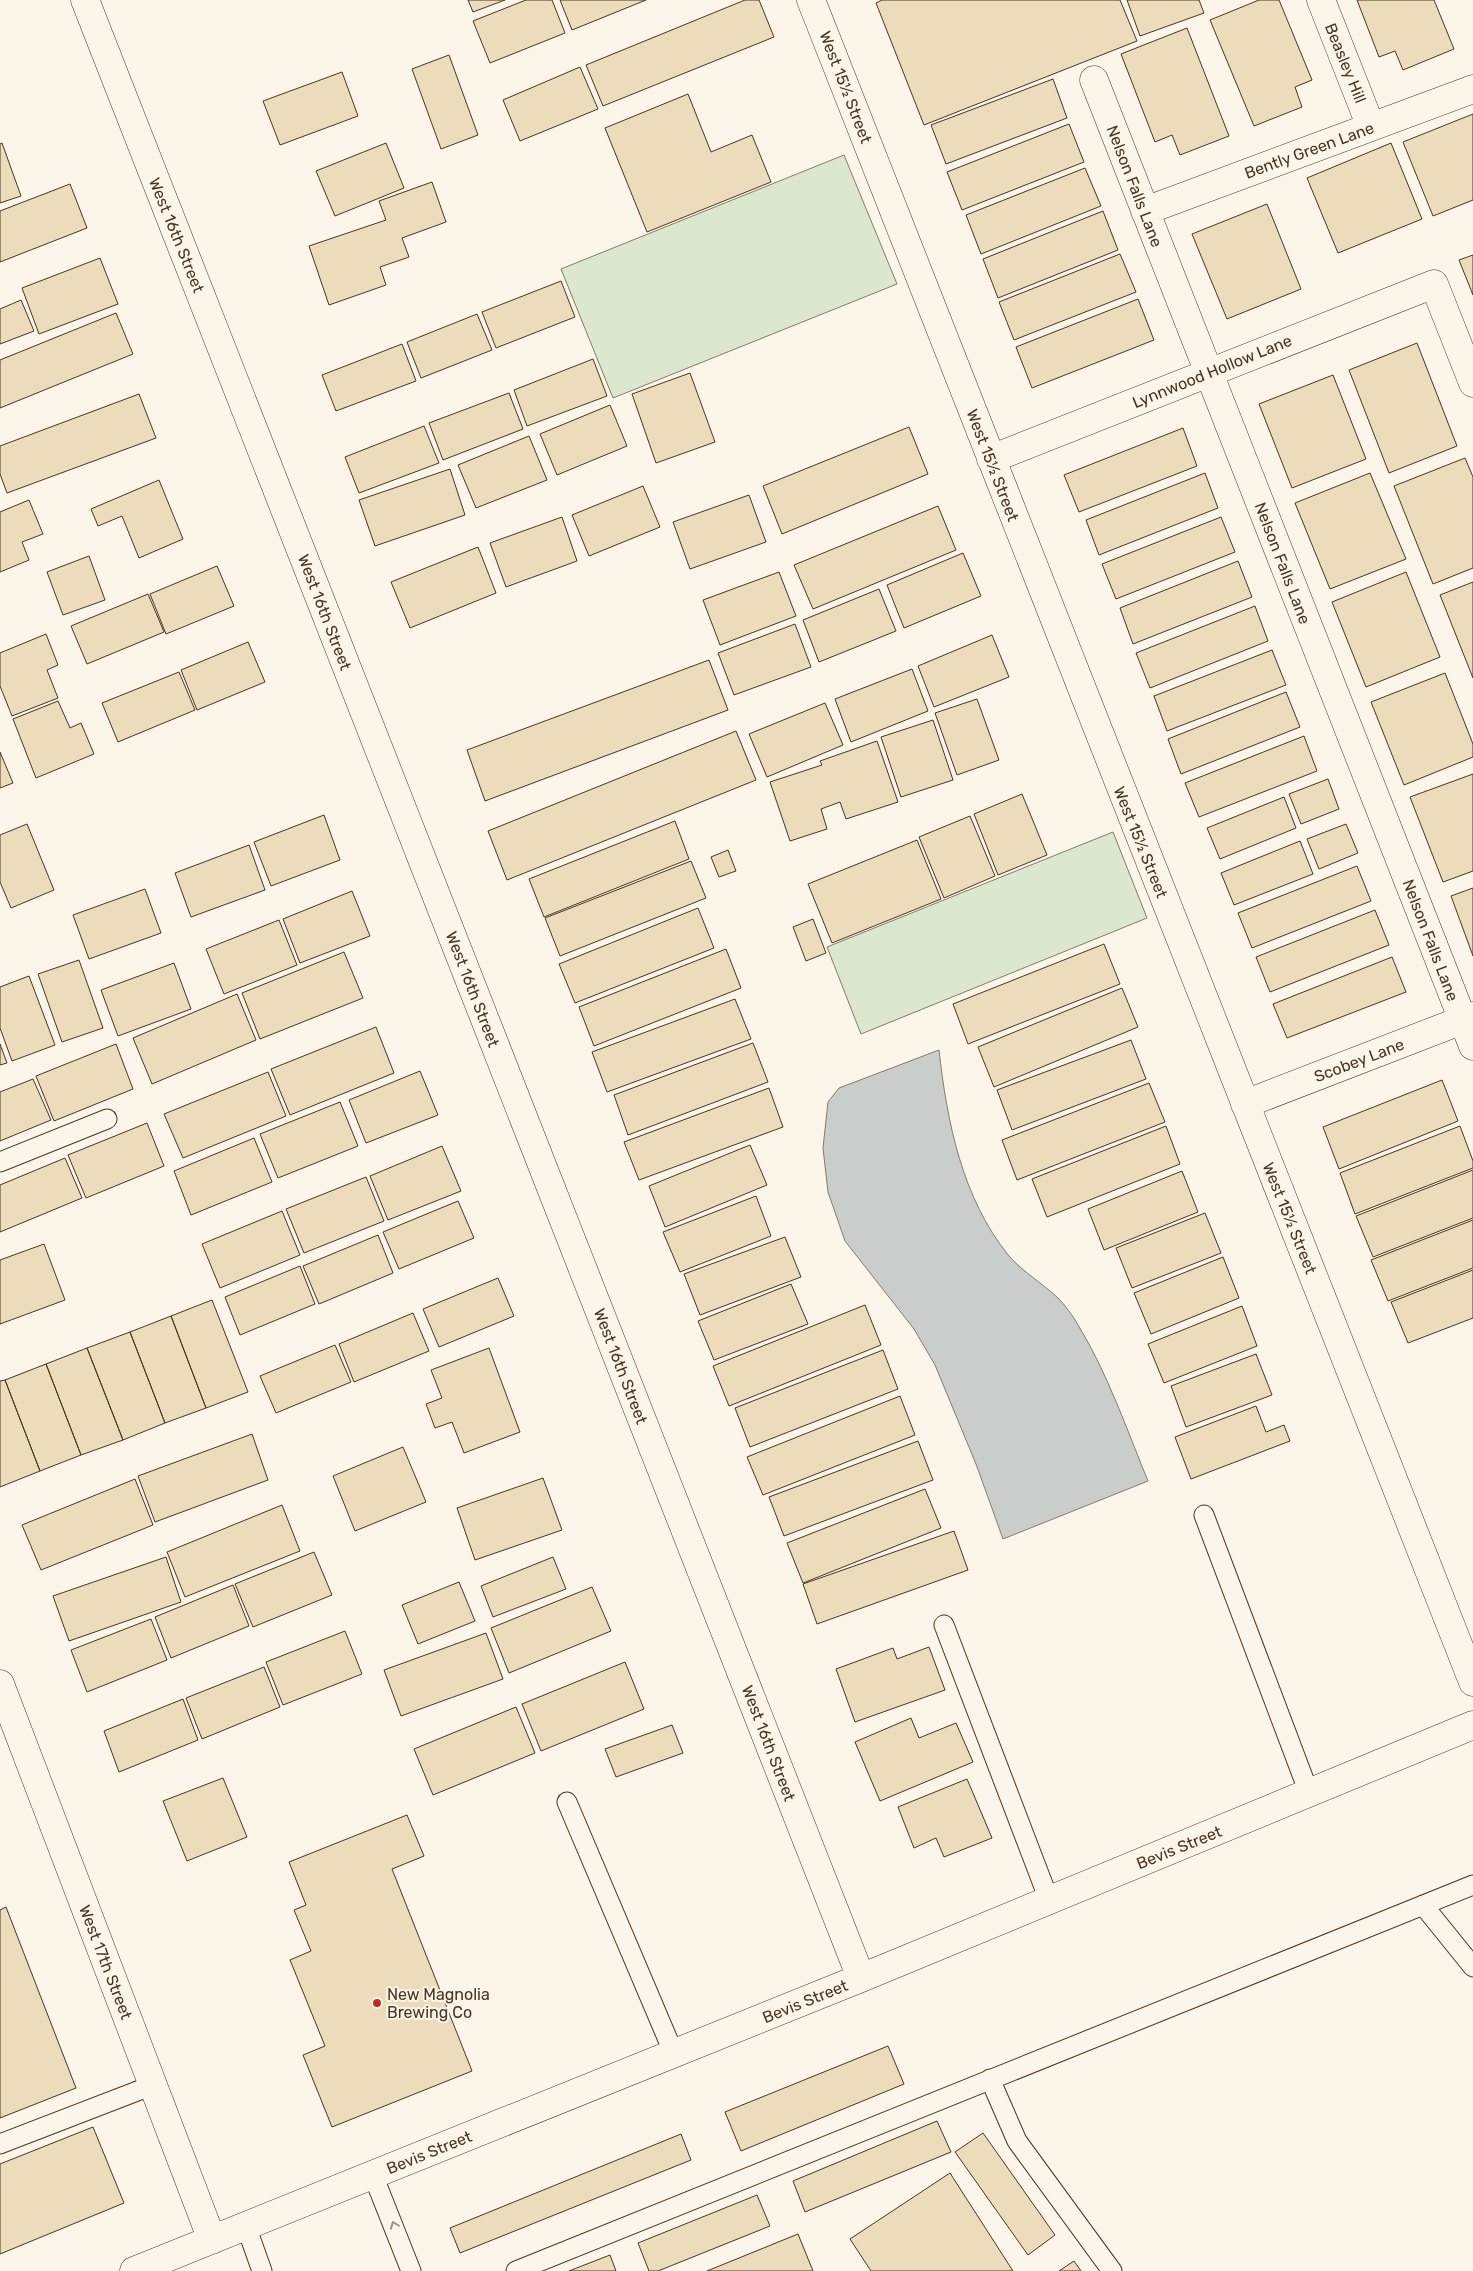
<svg xmlns="http://www.w3.org/2000/svg" width="1473" height="2271" font-family="Rubik,sans-serif">
<style>
.green{fill:#dce7d0;stroke:#887966}
.water{fill:#c9cecd;stroke:#887966}
.building{fill:#ecdcbc;stroke:#4a3520}
.lines{fill:none;stroke-linecap:round;stroke-linejoin:round}
.lane-casing{stroke:#4a3520;stroke-width:21}
.street-casing{stroke:#4a3520;stroke-width:29}
.lane{stroke:#fbf6e9;stroke-width:19}
.street{stroke:#fbf6e9;stroke-width:28}
.oneway{stroke:#a29684}
.poi-dot{fill:#c62828;stroke:#fbf6e9;stroke-width:2}
.labels{text-anchor:middle;stroke-width:4;stroke-linejoin:round;paint-order:stroke}
.street-label{font-size:16px;fill:#4a3520;stroke:#fbf6e9}
.poi-label{font-size:16px;fill:#4a3520;stroke:#fbf6e9;text-anchor:start}
</style>
<rect width="100%" height="100%" fill="#fbf6e9"/>
<path class="green" d="M844,155L897,284L613,398L561,269Z
M1113,832L1147,918L861,1034L827,947Z"/>
<path class="water" d="M939,1050C947,1122 962,1198 1009,1256C1023,1272 1042,1283 1058,1298C1065,1305 1073,1316 1078,1325C1107,1372 1127,1430 1148,1481L1003,1539L976,1464L935,1365L914,1329L845,1241L828,1192L823,1148L828,1102L839,1088Z"/>
<path class="building" d="M468,0H505L473,12Z
M526,0H552L565,33L490,63L473,21Z
M560,0H646L572,30Z
M745,0H759L774,37L603,106L586,65Z
M882,0H1120L1137,41L924,125L876,3Z
M1127,0H1199L1204,13L1140,36Z
M1259,0H1279L1312,80L1295,87L1302,107L1254,126L1210,20Z
M1357,0H1434L1454,49L1403,70L1395,51L1379,57Z
M1187,28L1229,136L1180,155L1172,135L1155,142L1121,54Z
M449,55L478,135L441,149L412,69Z
M580,67L598,109L520,141L503,100Z
M342,72L358,116L280,145L263,101Z
M1053,79L1067,118L946,164L931,125Z
M688,94L711,152L752,135L771,182L647,232L605,128Z
M1473,114V200L1433,216L1403,142Z
M1069,124L1084,162L962,210L947,172Z
M2,143L21,196L0,203V144Z
M386,143L404,188L335,216L316,171Z
M1391,143L1422,219L1338,253L1307,178Z
M1085,168L1101,206L981,254L966,215Z
M432,182L446,222L402,238L409,257L380,267L386,285L329,305L309,246L386,220L379,201Z
M70,184L87,228L0,262V211Z
M1267,204L1301,289L1227,319L1192,234Z
M1103,211L1118,250L998,298L983,259Z
M1120,254L1136,292L1014,340L999,302Z
M1473,255V295L1459,260Z
M100,258L118,304L39,334L22,288Z
M561,281L575,317L496,348L482,312Z
M1138,299L1154,340L1032,388L1016,347Z
M21,300L34,331L0,344V309Z
M116,313L133,354L0,408V360Z
M477,314L492,350L421,378L407,342Z
M1417,343L1457,446L1389,473L1349,370Z
M402,344L416,381L336,411L322,375Z
M593,359L607,396L527,426L514,390Z
M690,373L715,442L656,463L632,394Z
M1333,375L1366,459L1292,488L1259,404Z
M509,393L523,429L443,460L429,423Z
M139,394L156,438L7,493L0,474V446Z
M610,405L627,446L557,475L540,434Z
M424,426L439,463L359,493L345,457Z
M909,427L928,474L782,534L763,486Z
M1183,428L1197,466L1079,512L1064,475Z
M529,436L547,480L476,508L458,465Z
M1465,458L1473,477V568L1433,584L1394,486Z
M450,469L465,515L375,546L359,500Z
M1205,473L1218,508L1099,555L1086,520Z
M1370,473L1406,559L1330,589L1295,503Z
M159,480L183,539L139,558L122,516L98,526L91,509Z
M643,486L660,527L589,556L572,515Z
M749,495L766,542L690,569L673,522Z
M29,500L43,534L22,542L29,560L0,572V512Z
M938,506L956,550L813,609L794,565Z
M562,517L577,561L506,587L490,543Z
M1221,517L1235,552L1116,599L1102,564Z
M478,547L496,593L410,628L391,582Z
M963,553L981,596L904,628L887,585Z
M89,556L105,600L63,615L47,572Z
M1238,561L1252,597L1133,644L1120,608Z
M217,566L234,606L166,634L150,594Z
M779,572L796,616L720,645L703,600Z
M1406,572L1440,657L1366,687L1332,602Z
M1473,582V678L1440,595Z
M879,589L896,631L819,662L803,620Z
M148,594L164,632L87,664L71,626Z
M1255,606L1268,641L1150,688L1136,653Z
M795,624L811,667L734,695L718,653Z
M46,634L58,665L47,670L58,698L12,716L0,686V653Z
M992,635L1009,677L934,707L918,666Z
M248,642L265,682L197,710L181,670Z
M1272,650L1286,685L1167,731L1154,696Z
M709,660L728,710L485,801L467,750Z
M912,669L928,711L851,742L835,699Z
M179,672L195,710L118,742L102,703Z
M1445,673L1473,744V757L1404,785L1371,702Z
M1286,692L1300,727L1181,774L1168,739Z
M977,699L999,760L957,775L935,713Z
M58,701L70,728L81,723L94,754L36,778L13,719Z
M825,703L843,745L767,777L749,734Z
M933,720L953,780L901,797L881,737Z
M736,731L756,780L507,880L488,831Z
M1304,736L1317,771L1199,817L1185,783Z
M877,741L898,802L846,819L840,802L821,809L827,829L790,841L770,782L822,765L820,761Z
M0,752L13,783L0,788Z
M1473,774V871L1443,882L1410,797Z
M1328,779L1339,809L1301,824L1289,794Z
M1022,794L1047,855L998,875L974,814Z
M1284,797L1296,828L1220,859L1207,828Z
M324,815L340,860L271,886L254,842Z
M970,816L995,876L944,898L919,837Z
M675,821L689,859L544,917L529,879Z
M27,824L54,890L11,908L0,882V835Z
M1346,824L1358,853L1319,869L1307,839Z
M917,840L941,899L832,943L808,884Z
M1300,841L1313,874L1234,905L1221,873Z
M249,845L265,890L191,917L175,873Z
M728,850L736,871L719,877L711,857Z
M691,861L706,898L560,956L545,918Z
M1357,866L1371,901L1252,948L1238,913Z
M1473,888V956L1451,896Z
M145,889L161,933L89,959L73,915Z
M352,891L370,936L300,963L283,919Z
M698,908L714,948L575,1003L559,964Z
M1375,910L1389,945L1270,992L1256,957Z
M813,919L826,953L806,961L793,927Z
M279,920L297,965L224,994L206,949Z
M1104,944L1120,984L968,1044L953,1004Z
M726,949L741,988L594,1046L579,1007Z
M344,952L363,998L260,1039L242,993Z
M1392,957L1406,992L1287,1038L1273,1004Z
M79,960L103,1028L62,1042L38,974Z
M174,963L191,1009L118,1036L101,990Z
M29,976L55,1045L12,1061L0,1028V987Z
M1122,988L1138,1027L994,1087L978,1047Z
M237,994L256,1040L152,1084L133,1038Z
M735,999L751,1039L607,1092L592,1052Z
M376,1027L394,1073L290,1115L271,1069Z
M1131,1040L1146,1079L1012,1130L997,1090Z
M753,1043L768,1082L628,1135L614,1095Z
M0,1044L7,1063L0,1065Z
M116,1044L133,1089L54,1121L36,1076Z
M420,1071L438,1115L366,1143L349,1100Z
M268,1072L286,1116L183,1158L164,1114Z
M33,1079L51,1120L0,1141V1092Z
M1442,1080L1458,1121L1339,1169L1323,1127Z
M1149,1083L1165,1122L1017,1180L1002,1140Z
M769,1088L783,1127L639,1180L624,1142Z
M340,1102L358,1146L278,1178L260,1134Z
M147,1123L164,1166L86,1198L68,1155Z
M1166,1126L1180,1164L1047,1217L1032,1179Z
M1460,1126L1473,1161V1168L1355,1214L1340,1173Z
M254,1138L272,1182L191,1215L174,1171Z
M750,1145L767,1185L665,1227L649,1186Z
M442,1146L461,1191L388,1220L370,1176Z
M65,1158L82,1198L0,1232V1185Z
M1473,1170V1218L1373,1257L1356,1216Z
M1182,1171L1198,1212L1104,1250L1088,1209Z
M366,1177L384,1221L304,1253L286,1209Z
M756,1196L771,1236L680,1272L663,1232Z
M458,1201L474,1238L399,1269L383,1232Z
M282,1211L300,1255L220,1288L202,1244Z
M1205,1213L1221,1253L1132,1288L1116,1248Z
M1473,1220V1268L1388,1301L1371,1260Z
M378,1235L393,1273L319,1304L303,1266Z
M785,1237L801,1277L700,1315L684,1274Z
M44,1244L65,1300L0,1324V1260Z
M1223,1257L1239,1298L1151,1334L1134,1293Z
M300,1266L315,1304L240,1335L225,1297Z
M1473,1270V1318L1408,1343L1391,1302Z
M498,1278L514,1316L439,1347L423,1309Z
M791,1284L808,1324L714,1360L698,1321Z
M212,1300L248,1392L206,1408L171,1316Z
M865,1305L881,1345L729,1406L713,1366Z
M1242,1306L1257,1346L1164,1383L1148,1344Z
M413,1313L429,1351L354,1382L339,1344Z
M171,1316L206,1408L165,1423L130,1332Z
M130,1332L165,1423L123,1440L87,1348Z
M335,1345L351,1382L276,1413L260,1376Z
M87,1348L123,1440L81,1455L46,1364Z
M489,1348L520,1432L464,1453L452,1422L435,1428L426,1404L442,1398L431,1370Z
M883,1350L898,1389L750,1447L735,1408Z
M1256,1354L1272,1395L1186,1427L1171,1386Z
M46,1364L81,1455L40,1471L5,1380Z
M5,1380L40,1471L0,1487V1381Z
M900,1396L915,1435L763,1495L747,1457Z
M1256,1406L1266,1432L1284,1425L1290,1441L1191,1479L1175,1437Z
M252,1434L268,1480L155,1522L138,1476Z
M918,1441L933,1480L784,1536L769,1497Z
M403,1447L426,1502L355,1531L333,1476Z
M543,1478L562,1530L475,1560L457,1508Z
M135,1479L153,1525L41,1570L22,1525Z
M925,1489L941,1528L803,1583L787,1543Z
M282,1505L300,1551L185,1597L167,1552Z
M954,1531L968,1570L817,1624L803,1584Z
M314,1552L332,1595L253,1627L235,1584Z
M166,1557L181,1602L69,1641L53,1596Z
M553,1557L566,1589L493,1617L481,1586Z
M459,1582L475,1621L418,1644L402,1605Z
M233,1585L249,1626L171,1658L155,1617Z
M592,1587L611,1631L509,1673L491,1628Z
M151,1619L167,1660L87,1692L71,1650Z
M345,1631L362,1674L283,1705L266,1662Z
M486,1633L503,1679L401,1716L384,1670Z
M929,1647L945,1690L855,1722L836,1669L893,1648L897,1659Z
M625,1662L644,1709L541,1751L522,1704Z
M264,1667L280,1707L202,1739L186,1698Z
M183,1699L198,1740L119,1772L104,1731Z
M516,1707L535,1753L433,1795L414,1749Z
M911,1718L919,1738L956,1723L973,1762L880,1801L855,1742Z
M672,1725L683,1753L616,1777L605,1749Z
M223,1778L247,1837L187,1861L163,1801Z
M967,1779L992,1838L944,1857L936,1838L914,1848L898,1807Z
M407,1815L424,1856L392,1869L472,2071L332,2127L303,2055L325,2046L290,1960L311,1951L294,1910L306,1905L289,1862Z
M6,1907L76,2088L0,2118V1910Z
M888,2046L904,2084L741,2151L725,2112Z
M937,2121L951,2152L805,2212L793,2181Z
M93,2127L124,2203L0,2254V2164Z
M983,2133L1055,2235L1028,2255L955,2152Z
M681,2134L691,2160L460,2253L450,2228Z
M950,2173L1013,2271H871L850,2239Z
M757,2195L770,2226L658,2271H649L638,2243Z
M798,2234L813,2271H707Z
M610,2255L616,2271H569Z
M1074,2261L1081,2271H1059Z"/>
<g class="lines">
<g class="lane-casing">
<path id="lane" d="M0,1162L107,1119
M1204,1515L1309,1793
M944,1625L1049,1900
M567,1802L674,2054
M1423,1905L1473,1967
M990,2079L1017,2141L1112,2271
M0,2144L153,2085
M373,2175L411,2271
M246,2226L262,2271
M516,2271L1473,1885"/>
</g>
<g class="street-casing">
<path id="street" d="M85,0L861,1978
M811,0L1473,1682
M1321,0L1371,127
M1094,80L1473,1046
M1145,211L1473,89
M991,459L1434,284L1473,383
M1245,1104L1473,1016
M0,1684L212,2240
M134,2271L861,1978L1473,1725"/>
</g>
<use href="#lane" class="lane"/>
<use href="#street" class="street"/>
</g>
<defs><path id="oneway-chevron" d="M-2-3.5L2.5 0L-2 3.5" fill="none" stroke-width="1.6" stroke-linecap="round" stroke-linejoin="round" transform="scale(1.25)"/></defs>
<use class="oneway" href="#oneway-chevron" transform="translate(394 2225) rotate(-111)"/>
<circle class="poi-dot" cx="377" cy="2003" r="5"/>
<g class="labels">
<g class="street-label">
<text transform="translate(1346 63) rotate(68)" y="6">Beasley Hill</text>
<text transform="translate(846 87) rotate(69)" y="6">West 15½ Street</text>
<text transform="translate(1309 150) rotate(-20)" y="6">Bently Green Lane</text>
<text transform="translate(1135 186) rotate(69)" y="6">Nelson Falls Lane</text>
<text transform="translate(177 235) rotate(68)" y="6">West 16th Street</text>
<text transform="translate(1212 371) rotate(-22)" y="6">Lynnwood Hollow Lane</text>
<text transform="translate(993 465) rotate(69)" y="6">West 15½ Street</text>
<text transform="translate(1283 563) rotate(69)" y="6">Nelson Falls Lane</text>
<text transform="translate(325 612) rotate(69)" y="6">West 16th Street</text>
<text transform="translate(1141 842) rotate(68)" y="6">West 15½ Street</text>
<text transform="translate(1431 940) rotate(69)" y="6">Nelson Falls Lane</text>
<text transform="translate(473 989) rotate(69)" y="6">West 16th Street</text>
<text transform="translate(1359 1060) rotate(-21)" y="6">Scobey Lane</text>
<text transform="translate(1290 1218) rotate(68)" y="6">West 15½ Street</text>
<text transform="translate(621 1366) rotate(69)" y="6">West 16th Street</text>
<text transform="translate(769 1743) rotate(69)" y="6">West 16th Street</text>
<text transform="translate(1179 1847) rotate(-22)" y="6">Bevis Street</text>
<text transform="translate(106 1962) rotate(69)" y="6">West 17th Street</text>
<text transform="translate(805 2001) rotate(-22)" y="6">Bevis Street</text>
<text transform="translate(429 2152) rotate(-22)" y="6">Bevis Street</text>
</g>
<g class="poi-label">
<text x="387" y="2000">New Magnolia<tspan x="387" dy="18">Brewing Co</tspan></text>
</g>
</g>
</svg>
